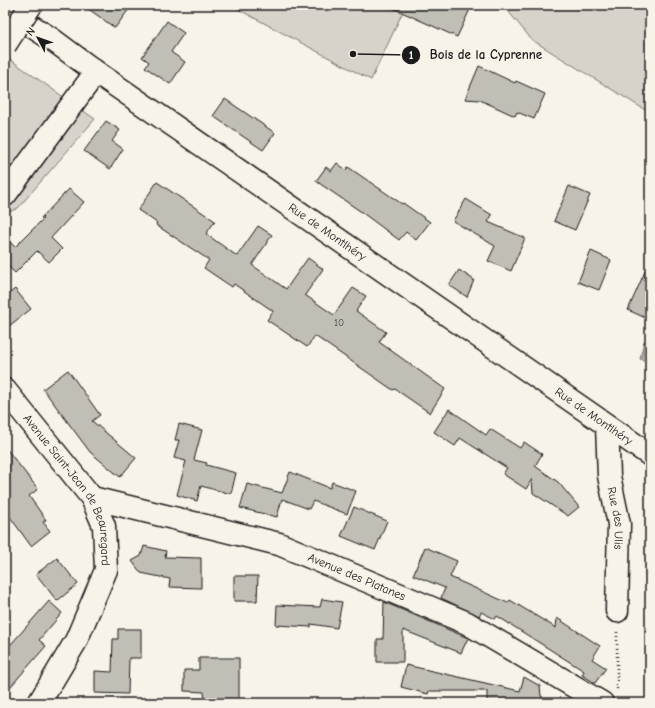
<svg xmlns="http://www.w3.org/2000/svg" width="655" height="708" font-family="'Comic Neue',sans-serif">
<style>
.green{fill:#d7d3cb;stroke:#7a7874}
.water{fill:#aca9a2;stroke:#72716c}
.building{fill:#c0beb5;stroke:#1c1c1c}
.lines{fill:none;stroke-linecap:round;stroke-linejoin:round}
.minor-casing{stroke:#1c1c1c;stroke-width:25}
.major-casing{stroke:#1c1c1c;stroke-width:25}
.path{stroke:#1c1c1c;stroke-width:2.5;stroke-dasharray:1 3;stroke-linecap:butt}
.minor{stroke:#f7f3e8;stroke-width:22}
.major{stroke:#f7f3e8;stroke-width:22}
.major-bridge-casing{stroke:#1c1c1c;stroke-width:25;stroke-linecap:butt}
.major-bridge{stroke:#f7f3e8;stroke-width:22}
.labels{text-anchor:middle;stroke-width:4;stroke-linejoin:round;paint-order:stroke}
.number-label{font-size:10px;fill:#454442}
.street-label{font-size:12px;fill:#1c1c1c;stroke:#f7f3e8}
.leader{fill:none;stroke:#1c1c1c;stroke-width:1.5}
.callout-dot{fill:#1c1c1c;stroke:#f7f3e8;stroke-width:1.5}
.mark-label{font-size:12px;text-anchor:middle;font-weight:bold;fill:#fff}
.callout-label{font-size:13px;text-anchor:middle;font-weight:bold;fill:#1c1c1c;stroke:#f7f3e8;stroke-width:4;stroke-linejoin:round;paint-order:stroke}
</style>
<rect width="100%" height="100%" fill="#f7f3e8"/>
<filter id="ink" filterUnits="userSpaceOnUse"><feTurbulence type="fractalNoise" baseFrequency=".025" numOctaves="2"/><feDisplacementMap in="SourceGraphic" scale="8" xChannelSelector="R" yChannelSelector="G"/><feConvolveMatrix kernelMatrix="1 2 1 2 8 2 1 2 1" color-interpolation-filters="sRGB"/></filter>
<g filter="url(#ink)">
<path class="green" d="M230,5H406L371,80Z
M503,5H650V113L532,40Z
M5,56L95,119L18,208L5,214Z"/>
<path class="water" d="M644,341L650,342V362L640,359Z"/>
<path class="building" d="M83,5H132L115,28Z
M386,5H472L457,37Z
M167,21L184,33L171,52L185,62L170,84L145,67L149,62L142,57Z
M479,66L515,83L516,81L545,94L534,119L517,112L515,116L480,100L465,99Z
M225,99L275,133L263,150L213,116Z
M106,121L120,130L112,141L123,149L110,169L84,151Z
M337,163L346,170L348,167L402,204L403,203L430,222L416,240L406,232L399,240L360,211L316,181L326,167L331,171Z
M157,182L215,221L206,234L237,256L258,226L272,235L252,265L286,289L308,258L323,269L305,295L334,315L353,288L366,296L356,311L386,332L379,342L445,389L430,413L395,389L393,390L315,336L307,347L267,320L273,311L234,284L232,287L204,268L209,260L156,225L157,223L138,210Z
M569,186L590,195L575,230L554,221Z
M69,189L84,202L51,238L62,249L49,262L37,251L15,273L5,263V237L15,247L43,219L41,218Z
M466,199L492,215L488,222L525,238L511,271L488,261L495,246L453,221Z
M591,251L611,260L599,290L578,282Z
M650,260V320L628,310Z
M459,270L474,280L467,297L449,285Z
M15,289L31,309L5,329V297Z
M68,370L100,415L92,421L136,458L120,477L90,452L43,389Z
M449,409L486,435L490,429L520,448L524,442L542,454L535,466L558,482L579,507L568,516L533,493L532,479L526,489L503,474L507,468L460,438L455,446L434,432Z
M179,424L202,430L194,460L207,463L206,465L236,473L231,494L201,486L197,501L177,495L186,461L174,458L179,440H175Z
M5,447L38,489L29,496L46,520L43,522L50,531L31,546L5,510Z
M290,472L330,488L332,482L356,491L347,514L313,501L309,509L282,499L277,517L240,508L247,484L282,493Z
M354,507L387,521L375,550L341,536Z
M144,546L166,551L165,557L201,558V588L169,587L170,579L141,573L132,561L141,556Z
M425,547L457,561L450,577L508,603L510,600L556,628L557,618L600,646L592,659L606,668L595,683L582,675L584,671L497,616L495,619L481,612L479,616L441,598L445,588L413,575Z
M57,558L78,584L57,601L36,574Z
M234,576H258L257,601H234Z
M322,599L342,602L337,628L311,624V627L276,625L277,605L320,607Z
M49,601L62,613L39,640L46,646L5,693V651Z
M384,602L468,638L461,653L403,630V662H377V639H383Z
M118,629H141V658H129L128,694L95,693V671L112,672L113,639H118Z
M199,658H239V703H205L204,692L184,691V670H199Z
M406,665L520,691L524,677L540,686L541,696H542V703H487V691H429L428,694L401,687Z"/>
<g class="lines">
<g class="minor-casing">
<g id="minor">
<path d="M5,195L96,72"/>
<path id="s1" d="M5,390L92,498L104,526L106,570L76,641L39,703"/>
<path id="s2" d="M607,426L609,476L619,524L617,611"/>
<path id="s3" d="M92,498L279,544L467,623L602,703"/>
</g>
</g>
<g class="major-casing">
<g id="major">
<path id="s4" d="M5,9L53,40L96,72L650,455"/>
</g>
</g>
<path class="path" d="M617,632V689"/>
<use href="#minor" class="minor"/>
<use href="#major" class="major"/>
<g class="major-bridge-casing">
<path id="major-bridge" d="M5,45L31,5"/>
</g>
<use href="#major-bridge" class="major-bridge"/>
</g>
</g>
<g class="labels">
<g class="number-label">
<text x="339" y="326">10</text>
</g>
<g class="street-label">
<text dy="4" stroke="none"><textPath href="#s4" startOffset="392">Rue de Montlhéry</textPath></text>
<text dy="4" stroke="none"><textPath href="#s4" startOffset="716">Rue de Montlhéry</textPath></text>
<text dy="4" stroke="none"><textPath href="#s1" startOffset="121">Avenue Saint-Jean de Beauregard</textPath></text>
<text dy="4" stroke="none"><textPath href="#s2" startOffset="93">Rue des Ulis</textPath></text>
<text dy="4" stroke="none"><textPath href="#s3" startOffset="277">Avenue des Platanes</textPath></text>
</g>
</g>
<path class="leader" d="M353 54L411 55"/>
<g class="callout-dot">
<circle cx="353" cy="54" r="4"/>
<circle cx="411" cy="55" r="10"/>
</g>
<g class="mark-label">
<text x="411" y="59">1</text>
</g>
<g class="callout-label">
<text x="486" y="59">Bois de la Cyprenne</text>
</g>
<rect width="655" height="708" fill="none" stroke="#f7f3e8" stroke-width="20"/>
<rect x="10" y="10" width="635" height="688" fill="none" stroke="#1c1c1c" stroke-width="1.5" filter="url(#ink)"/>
<g transform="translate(38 38) rotate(311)" stroke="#f7f3e8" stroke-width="3" paint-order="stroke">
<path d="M0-3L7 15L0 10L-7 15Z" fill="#1c1c1c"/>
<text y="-6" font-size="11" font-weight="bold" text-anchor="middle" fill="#1c1c1c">N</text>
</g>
</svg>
